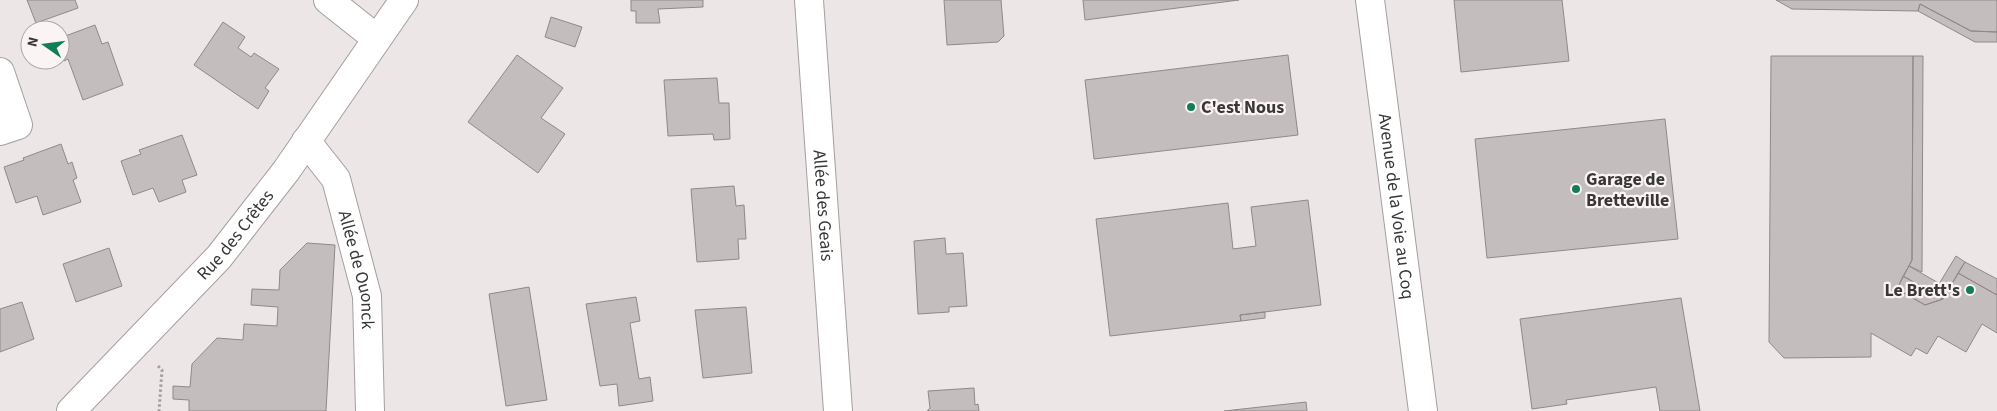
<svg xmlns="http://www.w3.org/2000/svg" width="1997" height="411" font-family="'Source Sans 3',sans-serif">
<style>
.building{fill:#c4bdbd;stroke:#8f898a}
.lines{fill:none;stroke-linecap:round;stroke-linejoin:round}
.minor-casing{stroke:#a59e9f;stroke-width:30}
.tertiary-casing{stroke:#a59e9f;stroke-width:30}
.path{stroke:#a5a0a0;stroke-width:3;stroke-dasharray:2.5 2.5;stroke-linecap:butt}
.minor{stroke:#fff;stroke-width:28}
.tertiary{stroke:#fff;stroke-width:28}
.poi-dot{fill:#127d58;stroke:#faf4f4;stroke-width:2}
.labels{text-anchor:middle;stroke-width:4.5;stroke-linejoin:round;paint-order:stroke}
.poi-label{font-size:18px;font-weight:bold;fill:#393737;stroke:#faf4f4;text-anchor:start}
.street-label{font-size:18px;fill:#393737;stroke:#faf4f4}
</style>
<rect width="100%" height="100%" fill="#ede6e7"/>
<path class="building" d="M27,0H75L78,8L36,23Z
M631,0H703V7L658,9L660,23H636V11H631Z
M944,0H1001L1004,36L998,42L947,45Z
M1083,0H1239L1085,20Z
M1454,0H1562L1569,61L1461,72Z
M1776,0H1997V32L1971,31L1920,4L1918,11L1792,9Z
M1920,4L1971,31L1997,32V42H1975L1918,11Z
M551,17L582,27L575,47L545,37Z
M223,22L245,37L238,48L251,57L254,53L279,69L265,88L269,91L258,109L194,65Z
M95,25L102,44L108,42L123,85L83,100L68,59L64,61L60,50V38Z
M517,55L563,88L541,118L565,134L538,173L468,122Z
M1288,55L1298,135L1094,159L1085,80Z
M1771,56H1913L1912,260L1897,289L1925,305L1943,299L1958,273L1997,295V333L1982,324L1966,352L1938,336L1927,354L1916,348L1911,356L1871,333V357L1784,358L1769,342Z
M1913,56H1923L1922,272L1909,266L1912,260Z
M717,78L719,103H729L730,139L714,140L713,134L668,136L664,80Z
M1665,119L1678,239L1487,258L1475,139Z
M182,135L197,175L182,180L186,192L159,202L153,188L133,195L121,161L141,154L139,150Z
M61,144L68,164L72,162L77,178L73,180L81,202L43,215L37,196L16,203L4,167L24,160L23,158Z
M734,186L736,206L744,205L746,239H738L739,259L697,262L691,189Z
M1308,200L1321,305L1240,315L1241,321L1110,336L1096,219L1228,203L1233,249L1256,246L1251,207Z
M945,238L946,254L963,253L967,306L949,307V312L918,314L914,241Z
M307,243L335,245L326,411H189V400L173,399V386L190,387L192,364L217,338L243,340L244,324L277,326L278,307L251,305L252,289L279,290L280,270Z
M109,248L122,286L76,302L63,264Z
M1956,256L1965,262L1949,289L1939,284Z
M1965,262L1997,279V295L1958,273Z
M1909,266L1949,289L1943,299L1903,276Z
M1903,276L1943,299L1925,305L1897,289Z
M529,287L547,400L506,406L489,294Z
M636,297L640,321L630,323L639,379L650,377L653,401L619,406L617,384L600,386L586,304Z
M1681,298L1700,411H1660L1656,387L1566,400L1567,404L1532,409L1520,319Z
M22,302L34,339L0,352V309Z
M746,307L752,373L703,378L695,310Z
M1265,312V318L1241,321L1240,315Z
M974,388L975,405L978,404L979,411H927L930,408L928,391Z
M1306,402L1307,411H1224Z"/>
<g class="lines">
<g class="minor-casing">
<g id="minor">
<path d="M328,0L376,38"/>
<path id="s1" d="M809,0L838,411"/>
<path id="s2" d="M1370,0L1423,411"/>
<path d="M0,72L18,125L0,131"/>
<path id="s3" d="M306,141L336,179L367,296L370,411"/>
</g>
</g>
<g class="tertiary-casing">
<g id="tertiary">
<path id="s4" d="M71,411L219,257L286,171L404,0"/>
</g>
</g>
<path class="path" d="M158,366L162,370L159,411"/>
<use href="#minor" class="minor"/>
<use href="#tertiary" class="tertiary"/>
</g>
<g class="poi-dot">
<circle cx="1191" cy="107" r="5"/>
<circle cx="1576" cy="189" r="5"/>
<circle cx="1970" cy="290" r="5"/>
</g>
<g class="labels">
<g class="poi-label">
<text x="1201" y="113">C'est Nous</text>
<text x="1586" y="185">Garage de<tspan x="1586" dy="21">Bretteville</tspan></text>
<text x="1960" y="296" text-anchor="end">Le Brett's</text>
</g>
<g class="street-label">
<text dy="6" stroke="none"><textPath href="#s1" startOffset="206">Allée des Geais</textPath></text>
<text dy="6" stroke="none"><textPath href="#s2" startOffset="208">Avenue de la Voie au Coq</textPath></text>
<text dy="6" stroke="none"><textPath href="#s4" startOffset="241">Rue des Crêtes</textPath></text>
<text dy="6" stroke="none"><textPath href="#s3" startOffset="142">Allée de Ouonck</textPath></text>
</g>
</g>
<g transform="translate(45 45) rotate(284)"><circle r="24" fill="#faf4f4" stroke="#ada8a8"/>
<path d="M0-4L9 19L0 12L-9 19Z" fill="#127d58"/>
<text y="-8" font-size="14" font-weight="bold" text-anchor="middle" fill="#393737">N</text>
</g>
</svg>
